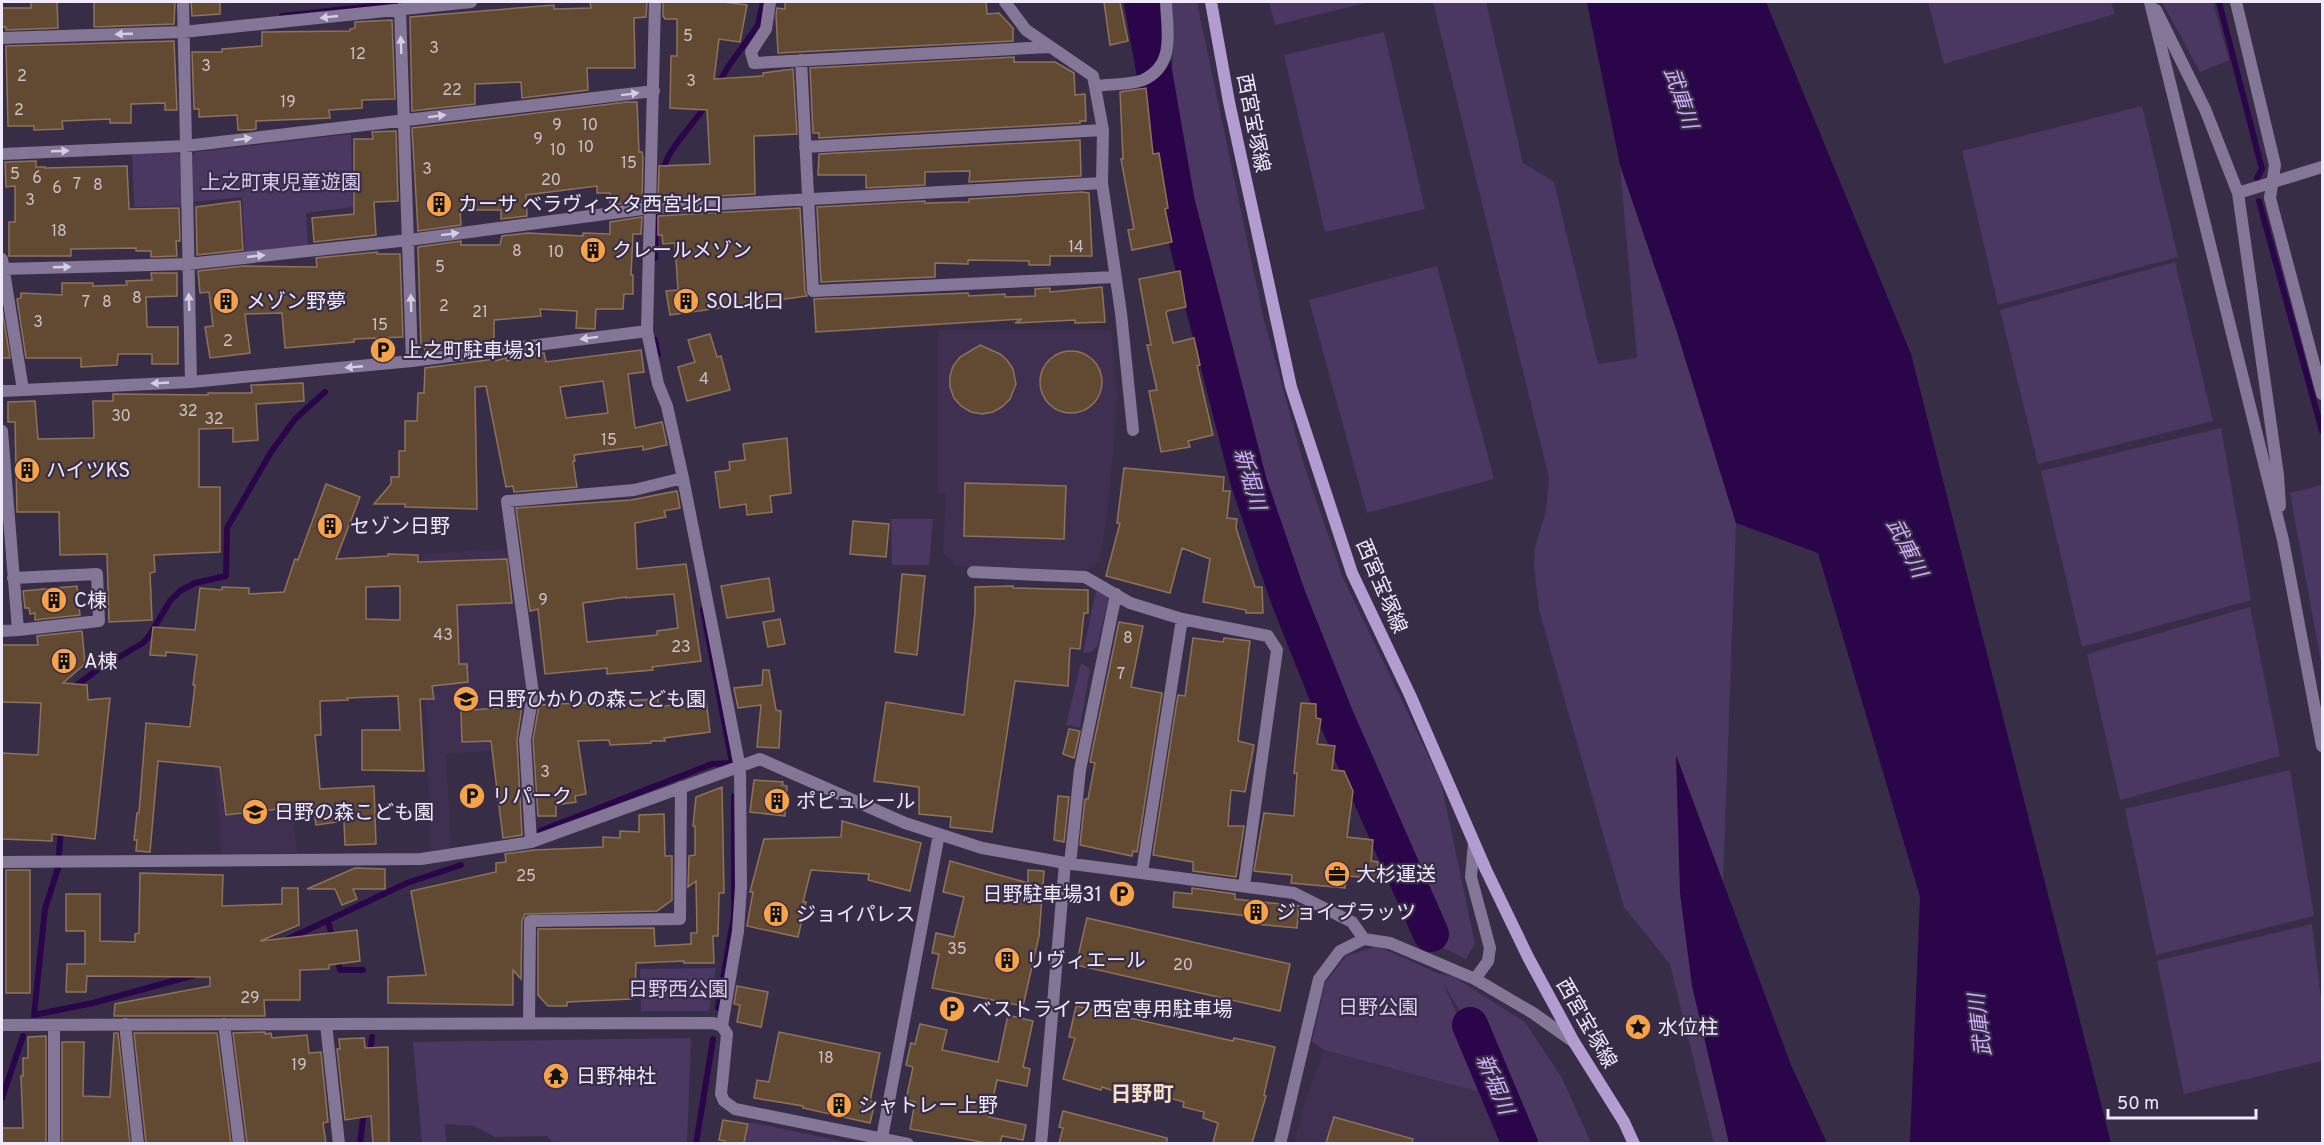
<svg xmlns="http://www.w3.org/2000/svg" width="2324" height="1145" font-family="Overpass,'Noto Sans JP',sans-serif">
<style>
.built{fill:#3f3051}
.green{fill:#4a3762}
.water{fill:#2b0549}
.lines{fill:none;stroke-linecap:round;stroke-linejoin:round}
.stream{stroke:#2b0549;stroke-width:6}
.river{stroke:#2b0549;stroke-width:36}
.building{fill:#624932;stroke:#8e735a;stroke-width:1.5;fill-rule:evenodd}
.minor{stroke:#847697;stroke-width:12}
.tertiary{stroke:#847697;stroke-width:12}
.secondary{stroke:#b29cd0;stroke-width:12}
.oneway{fill:#d6cde3}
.labels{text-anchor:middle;stroke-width:4.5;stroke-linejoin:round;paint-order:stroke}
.number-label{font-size:16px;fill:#cdc2ca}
.street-label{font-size:20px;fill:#f1eafc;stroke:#382d47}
.park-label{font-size:20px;fill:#dbcaf2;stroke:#382d47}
.poi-label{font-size:20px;fill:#f1eafc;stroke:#382d47;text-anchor:start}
.water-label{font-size:21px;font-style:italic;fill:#d0aefd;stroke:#382d47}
.neighbourhood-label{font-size:21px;font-weight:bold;fill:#f8e0c9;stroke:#382d47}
</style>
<rect width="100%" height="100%" fill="#382d47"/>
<path class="built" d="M938,330H1111L1118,398L1109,498L1100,561L1086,571L955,566L943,552L946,493H938Z
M505,549L527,697L485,700L491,751L446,754L451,848L430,850L422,554Z
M213,739L284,741L297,853L221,854Z
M1324,1050L1494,1096L1509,1143L1294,1144L1303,1108Z"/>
<path class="green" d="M1172,2H1197L1263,316L1304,465L1343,578L1441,782L1475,944L1466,959L1420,937L1283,618L1248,522L1204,263L1162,79L1173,65Z
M1269,2H1370L1275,25Z
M1433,2H1486L1523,163L1554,182L1598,364L1637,358L1620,165L1676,329L1736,523L1723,883L1677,758L1729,1143H1714L1670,964L1624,907L1539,610L1534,565L1535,547L1546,511L1549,478Z
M1928,2H2111L2115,14L1944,64Z
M2162,2H2213L2229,60L2200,72Z
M1384,32L1425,209L1325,232L1284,55Z
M2142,106L2178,257L1998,305L1962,151Z
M351,134L353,207L306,213L308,245L245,252L242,197L193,202V155L196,152Z
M177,153L180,157L182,206L134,207L132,154Z
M2175,262L2213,421L2038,464L2000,310Z
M1437,266L1494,479L1367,513L1309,300Z
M2221,428L2251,600L2082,647L2041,471Z
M2322,485V667L2290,493Z
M891,519H933L929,565H892Z
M1096,591L1109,596L1097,647L1091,652L1083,653Z
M2250,607L2280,756L2120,800L2087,654Z
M1081,663L1090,669L1080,727L1066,725Z
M2290,770L2314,916L2156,955L2125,809Z
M2312,924L2322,1007V1061L2184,1094L2157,961Z
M1377,946L1437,973L1454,977L1525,1022L1562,1078L1591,1143H1526L1505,1089L1442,981L1494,1096L1324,1050L1312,1042L1325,983L1346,956Z
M716,968L709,1011H641L640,969Z
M691,1038L687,1143H553L547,1136L495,1137L474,1126L445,1124L446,1143H422L413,1042Z
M750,1122L850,1143H745Z"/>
<path class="water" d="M1587,2H1766L1911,354L2111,1143H1910L1920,897L1818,553L1736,523L1676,329L1620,165Z
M1676,755L1791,1065L1827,1143H1729L1692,986L1680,893Z"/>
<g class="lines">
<path class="stream" d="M2219,2L2262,169L2257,178
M282,16L409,2
M718,84L728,67L758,25L763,2
M663,172C666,149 695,124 707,103
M2259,201L2322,431
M655,258L656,217
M655,340L658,355
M73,688L97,670L143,643L149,636L170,601L180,591L195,583L226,576L227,528L271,452L295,419L325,392
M540,831L712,764L732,763L703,610
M59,853L61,830
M58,868L45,909L34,1015L93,1003L195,975
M328,921L333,941
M286,940L407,883L461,865
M337,957L340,970H363
M718,1008L734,915V796
M370,1054L372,1037
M2,1098L23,1036
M360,1144L364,1109
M696,1144L713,1039"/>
<path class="river" d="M1142,2L1177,203L1249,483L1288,597L1335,715L1431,934
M1470,1025L1520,1144"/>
</g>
<path class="building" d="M31,2H57L58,28L6,30V27H2V8H31Z
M94,2H175L174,24L94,27Z
M191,2H220V14L192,16Z
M590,2H647L646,17L634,18L635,68H587L588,90L522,98L521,82L475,84V104L412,111L410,17L554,5V9L591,8Z
M663,2H723L747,5L740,42L719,39L714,79L763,76V73L793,69L797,134L754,136L755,194L658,199L659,166L710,164L707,110L670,108L671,56H677V19H665L663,16Z
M785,2H986L987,14L999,13L1013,28V41L778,53L776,15L777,8L785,9Z
M1104,2H1120L1128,41L1110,45Z
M392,20L395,99L362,100V108L329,110L330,118L256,121V129L251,130H238L237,115L199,117V109H194L192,52H222V49L262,46V32L350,31V29L355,28V22Z
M174,41L177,110H165V103L131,104V123H110V119L62,121L63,129L34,130V126H8L6,46Z
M1014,57V62H1055L1074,73L1075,95L1085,94L1086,121H1080V123L819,138V133H813L810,68Z
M1146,88L1153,154L1159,153L1168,208L1165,209L1172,242L1132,250L1128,230L1134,229L1121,159H1123L1120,92Z
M627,102H637L639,152H642L643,158L642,201L610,205V193H597V186L526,195L527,216L501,219V210H460L461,225L418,231L412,128Z
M396,131L398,201L374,202L376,235L314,242L312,218L354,214V139H373L372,132Z
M1080,140L1081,176L969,182L970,171L925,172V185L866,188V175H818L819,154Z
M36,161V167H45V168L127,166L129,209L179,208L180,241H176L177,256L151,257V251H136V248L71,249V256H9V222H15V186L6,187L5,162Z
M1081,192L1089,193L1092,256H1050V265H1029V261L968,260V264L935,263V277L821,282L817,207L925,201V203L969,202V199Z
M240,201L243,250L197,255L196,207Z
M800,208L805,291L807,296L670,315L666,291L678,290L675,243L663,244L662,235H658V216Z
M642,217L641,234H633L631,275H633V294H624L623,309H596L595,329L576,328L577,311L540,309L541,316L494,320V342L425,351V347L421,348L418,247L461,241V245H500L502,236L528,233L583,236V233L610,234V222Z
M377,252V254H400L403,337L354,339V342L285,348L282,313L245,314L250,353L210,358L205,327L213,326L209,292L200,293L198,271L243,266L317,267L316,258Z
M1180,271L1186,307L1167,311L1166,313L1173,343L1194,338L1200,365L1197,366L1213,435L1188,441L1190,447L1161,452L1149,391L1157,390L1147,345H1151L1139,279Z
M151,273H177V296L146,297L147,327H178V364H152V354H118L117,365L81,367V358H26L17,299L21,298V293L62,295V283H93V286L127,285L126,281L152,280Z
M1102,287L1105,322L1075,323V320L1015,323L1022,319L816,332L814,299L968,293L969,296L1005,294V297L1035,296V289L1050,288V292Z
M2,308L10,358H2Z
M710,334L717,357L721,356L730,390L687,401L678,367L695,362L688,340Z
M980,345L1000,354L1007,360L1013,369L1016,384L1010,399L1002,407L993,412L982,414L971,412L961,406L954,398L950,387V376L953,366L960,357Z
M641,350L644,372L628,374L635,428L662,422L667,445L643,450V446L574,455L575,461H573L577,487L514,492L513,486L506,487L486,386L475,387L477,509L405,507V504H374L391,484V477H399V451H405V421H417L418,393H424L425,368L495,359V361L506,358L507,361L544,353L546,362ZM603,381L608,413L566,418L560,387Z
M1040 382a31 31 0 1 1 62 0a31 31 0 1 1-62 0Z
M303,383L304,401L256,404L258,440L233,442V428L199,429V487H220V552L154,555L155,572L150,573L152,620L109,622L107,554L60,555L59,512H17L15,422H8V402L35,401L38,439L94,438L93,401H113V394L208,395V393H252L251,385Z
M787,438L791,493L770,496L772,512L747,515L746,504L720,508L715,472L730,470L729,462L745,460L743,444Z
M1124,468L1224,477L1223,491H1230L1227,518L1237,519L1236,528L1255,587H1262L1263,613H1246V610L1203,602L1210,559L1182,548L1170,593L1106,576L1120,523H1117Z
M965,483L1066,486L1064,539L964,536Z
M326,484L360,497L336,559L388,556V554L418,555V562L507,559L512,603L457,605L459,664H467L468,682L432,686L434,699H420L424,771L362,770V730H400L398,696L347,698L348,700L320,701L321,735H315L320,789L374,786L376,844L345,845L344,821L316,825L313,805L298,807L296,801V807L226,815L220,767L158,761L150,852L136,851L137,840H134L137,813H139L146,723L190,727L195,685H193L197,655L166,652V656L150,655L153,627L195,630L200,588L222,590V587L249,588V594L284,592L295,559L298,560ZM400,586V620L366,619V587Z
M677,491L680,508L664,511L666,517L635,523L637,569L686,564L701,661L652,667L653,670L607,674V668L545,674L538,609L530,611L516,508L631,500ZM674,594L678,628L657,631V635L587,642L583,603L626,597V598Z
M853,521L889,524L886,557L850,554Z
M902,574L925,576L917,655L895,652Z
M769,578L774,611L727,618L721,586Z
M77,586L80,615L35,620V613L30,614L29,608H25L23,591Z
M1013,586V588L1088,590V613H1084L1080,649L1070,648L1068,686L1015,681L992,832L950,827L951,817L919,814V787L874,781L886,702L964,715L975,613V587Z
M780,619L785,644L768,647L763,622Z
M1119,622L1143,626L1131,687L1162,693L1137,852L1133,851L1132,856L1080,845L1085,799H1088L1095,763L1090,762Z
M82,631L85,664L63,683L87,685L88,700L110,698L95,839L52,834V841L2,839V753L38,755L41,703L2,702V645H38L37,636Z
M1193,638L1223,642L1224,638L1250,641L1238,741L1254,745L1245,792L1231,790L1228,826H1244L1236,877L1193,871V862L1153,855L1178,695L1185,696Z
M763,670H769L776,710L781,711L779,748L757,747L761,705L738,708L734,688L762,685Z
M658,699L659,707L706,700L710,732L664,738L665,741H651V743L610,745L609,740L578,741L586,794L575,796L576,802L556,805V816H538L533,740L539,705Z
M1301,703L1316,704V718L1321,719L1317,744L1335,746L1332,770L1344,771L1353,791L1347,837L1373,840L1371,861L1378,862L1377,878L1346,876L1345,888L1291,883L1292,875L1254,871L1264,813L1294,816L1297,773H1294Z
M522,706L517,740L522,835L503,838L491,741L462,742L461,711Z
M1069,729L1080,731L1074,758L1063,754Z
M754,780L783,782L782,785L787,786L785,816L750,812Z
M722,787L724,893H719L718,936H713L714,963H684V961L636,963L635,996H631V999L567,1002V1006H548L538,995V929L654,928L655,946L691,944V933H697L696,881L688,887L689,856L695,855V826H693L696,797Z
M1058,796L1069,797L1064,842L1054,840Z
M664,814L665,856H672V900L657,911L525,914L522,921L521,979L513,970V1005L388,1003V977L426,975L411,891L496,872V863L506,862L505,854L534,850L603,847V837L620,838V831L639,832V815Z
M842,821L921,843L910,891L868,880L869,874L811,870L803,902H806L798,937L747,926L753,892H750L764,839L841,837Z
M950,861L1028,883V870L1044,871L1039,936L1023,1006L932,988L939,954L932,953L936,933L954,937L964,897L943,892Z
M355,868L385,869V889H353L357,899L342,905L335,889H307Z
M6,870H30V993H6Z
M140,873L223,875L222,906L282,904V888H298L299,925L260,941L357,930L360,961L329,965V969L300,970V1000H264L265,1016H114L115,1004L210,986V977L87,976L86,992H66L67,964H85V931H66V894H100V941L135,942V934L139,933Z
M1192,888L1235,894V899L1299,906L1297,928L1255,924L1256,917L1173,907L1174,892L1192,894Z
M1087,918L1290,964L1280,1011L1076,965Z
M737,986L768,992L761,1027L737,1022L740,1005L734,1004Z
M1076,1006L1233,1041L1234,1038L1275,1047L1264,1095L1266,1096L1252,1143H1213L1218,1123L1203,1118L1204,1112L1183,1107L1184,1102L1149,1092L1148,1097L1124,1091L1123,1094L1102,1087L1101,1090L1063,1079L1075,1038L1069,1037Z
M1008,1015L1033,1021L1023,1067L1030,1069L1027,1086L997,1080L989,1117L1026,1125L1023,1140L1002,1136L1000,1143H987L910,1129L915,1102L906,1100L913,1067L906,1065L911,1043L915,1044L920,1024L947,1030L942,1050L998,1062Z
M265,1032V1034L271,1033L272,1038L307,1035L309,1053L321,1052L328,1122L323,1123L326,1143H247L233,1033Z
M779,1032L880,1053L870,1101L875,1102L870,1123L803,1108V1106L754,1098L757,1080L769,1082Z
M114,1033H118L130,1143H62V1042H84L83,1096L110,1097Z
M134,1033H217L231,1143H146Z
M46,1036V1143H2V1128H23L21,1076H23V1058H28V1037Z
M364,1038L365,1048L388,1047L389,1143H373L371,1116L345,1120L337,1049H340L339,1039Z
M1063,1111L1167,1138V1143H1059L1063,1128L1059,1127Z
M1334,1117L1413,1139L1412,1143H1326Z
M723,1120L748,1124L744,1143H725V1141L719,1140Z"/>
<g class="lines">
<path class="minor" d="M183,2L191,382
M655,2L647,331L658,384L667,406L683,478L740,768L741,887L738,931L722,1026
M770,2L766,29L751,52L754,63L1049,47
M1005,2L1026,30L1093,76L1103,130L1102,183L1121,313L1133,430
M2150,2L2283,540L2322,746
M2236,2L2275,165L2270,198L2322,394
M400,9L412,361
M2156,10L2205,109L2238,193L2278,475L2280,506
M2,38L183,32L471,2
M801,60L813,291L1115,277
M1096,86C1110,84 1130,85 1143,80C1176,65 1167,31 1166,2
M805,147L1103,130
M2,154L185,146L654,91
M2238,193L2322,167
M2,259L23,390
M3,269L188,264L409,240L650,208L1102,183
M2,391L191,382L412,361L647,331
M2,431L18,630L2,631
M973,572L1085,577L1130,603L1182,619L1268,636L1277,650L1244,886
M13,578L97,574L99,621L18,630
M531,842L525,740L533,694L507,501L634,490L683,478
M1474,843L1471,877L1490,948L1488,961L1475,979
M2,862L421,859L531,842L760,759L905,823L982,848L1065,863L1294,893L1352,922L1364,939
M1070,864L1080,770L1116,594
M1142,872L1182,619
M529,1023L530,921L680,919L681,787
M125,1024L138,1144
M224,1024L239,1144
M2,1025L326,1024L339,1144
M54,1025V1144
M882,1138L939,834
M1280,1144L1319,979L1340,951L1364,939L1390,943L1475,979L1533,1013L1574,1042"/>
<path class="tertiary" d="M326,1024L713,1023L722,1026L727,1034L721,1094L724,1101L735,1109L908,1144
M1041,1144L1065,863"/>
<path class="secondary" d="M1211,2L1229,102L1291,387L1352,573L1410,695L1486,870L1528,957L1574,1042L1624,1122L1634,1144"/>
</g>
<defs><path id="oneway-solid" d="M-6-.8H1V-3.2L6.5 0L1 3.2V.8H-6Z" transform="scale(1.5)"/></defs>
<g class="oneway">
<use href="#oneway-solid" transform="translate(329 17) rotate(174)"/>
<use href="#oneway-solid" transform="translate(124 34) rotate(178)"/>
<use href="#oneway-solid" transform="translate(401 45) rotate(-92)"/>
<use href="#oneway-solid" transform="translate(630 94) rotate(-7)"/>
<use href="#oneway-solid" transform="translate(437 116) rotate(-7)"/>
<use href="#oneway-solid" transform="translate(243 139) rotate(-7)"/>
<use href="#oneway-solid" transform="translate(60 151) rotate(-2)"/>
<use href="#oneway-solid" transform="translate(450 234) rotate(-7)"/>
<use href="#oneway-solid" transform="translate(256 256) rotate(-6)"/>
<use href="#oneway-solid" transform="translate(62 267) rotate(-2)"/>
<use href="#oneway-solid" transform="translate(189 302) rotate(-92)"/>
<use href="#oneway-solid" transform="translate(411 303) rotate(-92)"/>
<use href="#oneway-solid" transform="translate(589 338) rotate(173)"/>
<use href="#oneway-solid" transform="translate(354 367) rotate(175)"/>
<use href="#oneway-solid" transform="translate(160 383) rotate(177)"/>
</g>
<defs>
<g id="building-disc" transform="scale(1.35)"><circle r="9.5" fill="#f6a248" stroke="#382d47"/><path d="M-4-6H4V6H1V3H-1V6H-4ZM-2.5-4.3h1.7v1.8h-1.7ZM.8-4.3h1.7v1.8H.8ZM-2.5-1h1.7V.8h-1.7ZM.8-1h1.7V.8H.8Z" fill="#111"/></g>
<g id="parking-disc" transform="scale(1.35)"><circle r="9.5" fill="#f6a248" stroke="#382d47"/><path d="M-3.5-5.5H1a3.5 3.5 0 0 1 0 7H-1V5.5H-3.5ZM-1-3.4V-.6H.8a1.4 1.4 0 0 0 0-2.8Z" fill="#111"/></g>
<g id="school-disc" transform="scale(1.35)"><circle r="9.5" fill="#f6a248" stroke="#382d47"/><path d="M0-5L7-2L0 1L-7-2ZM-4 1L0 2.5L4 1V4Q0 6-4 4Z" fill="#111"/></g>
<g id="office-disc" transform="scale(1.35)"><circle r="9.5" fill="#f6a248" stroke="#382d47"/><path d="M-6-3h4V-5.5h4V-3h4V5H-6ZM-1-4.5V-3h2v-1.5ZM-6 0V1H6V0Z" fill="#111"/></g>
<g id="sight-disc" transform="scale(1.35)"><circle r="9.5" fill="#f6a248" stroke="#382d47"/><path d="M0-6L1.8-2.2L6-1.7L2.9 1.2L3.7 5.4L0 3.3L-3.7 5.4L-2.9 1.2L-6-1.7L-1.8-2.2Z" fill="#111"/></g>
<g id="temple-disc" transform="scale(1.35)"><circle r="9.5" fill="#f6a248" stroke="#382d47"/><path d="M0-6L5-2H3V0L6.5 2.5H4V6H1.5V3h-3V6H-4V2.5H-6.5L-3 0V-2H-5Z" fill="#111"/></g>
</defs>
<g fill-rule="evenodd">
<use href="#building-disc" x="439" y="204"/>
<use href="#building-disc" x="593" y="250"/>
<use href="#building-disc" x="226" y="301"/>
<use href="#building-disc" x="686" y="301"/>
<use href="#parking-disc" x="383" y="350"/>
<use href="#building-disc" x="27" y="470"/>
<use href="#building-disc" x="330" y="526"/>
<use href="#building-disc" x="54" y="600"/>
<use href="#building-disc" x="64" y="661"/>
<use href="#school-disc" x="466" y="699"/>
<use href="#parking-disc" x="472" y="796"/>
<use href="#building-disc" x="777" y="801"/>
<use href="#school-disc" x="255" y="812"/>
<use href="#office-disc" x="1337" y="874"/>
<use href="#parking-disc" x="1122" y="894"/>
<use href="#building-disc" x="1256" y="912"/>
<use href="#building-disc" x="776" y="914"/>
<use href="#building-disc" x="1007" y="960"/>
<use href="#parking-disc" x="952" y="1009"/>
<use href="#sight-disc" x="1638" y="1027"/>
<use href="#temple-disc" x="556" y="1076"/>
<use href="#building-disc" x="839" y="1105"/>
</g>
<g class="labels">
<g class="number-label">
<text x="688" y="41">5</text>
<text x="434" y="53">3</text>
<text x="358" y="59">12</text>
<text x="206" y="71">3</text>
<text x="22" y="81">2</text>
<text x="691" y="86">3</text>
<text x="452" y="95">22</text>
<text x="288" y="107">19</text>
<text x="19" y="115">2</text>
<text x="557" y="130">9</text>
<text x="590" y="130">10</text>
<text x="538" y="144">9</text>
<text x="586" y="152">10</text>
<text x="558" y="155">10</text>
<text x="629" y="168">15</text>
<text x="427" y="174">3</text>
<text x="15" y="179">5</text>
<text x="37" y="183">6</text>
<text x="551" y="185">20</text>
<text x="77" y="189">7</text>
<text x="98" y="190">8</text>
<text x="57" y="193">6</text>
<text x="30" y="205">3</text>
<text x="59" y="236">18</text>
<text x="1076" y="252">14</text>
<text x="517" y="256">8</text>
<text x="556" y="257">10</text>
<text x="440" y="272">5</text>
<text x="137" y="303">8</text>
<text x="86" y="307">7</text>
<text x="107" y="307">8</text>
<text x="444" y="311">2</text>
<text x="480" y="317">21</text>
<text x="38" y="327">3</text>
<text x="380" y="330">15</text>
<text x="228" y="346">2</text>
<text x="704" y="384">4</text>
<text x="188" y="416">32</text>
<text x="121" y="421">30</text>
<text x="214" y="424">32</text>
<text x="609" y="445">15</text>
<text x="543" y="605">9</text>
<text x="443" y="640">43</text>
<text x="1128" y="643">8</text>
<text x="681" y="652">23</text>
<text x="1121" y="679">7</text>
<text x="545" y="777">3</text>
<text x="526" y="881">25</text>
<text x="957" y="954">35</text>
<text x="1183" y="970">20</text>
<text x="250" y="1003">29</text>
<text x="826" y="1063">18</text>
<text x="299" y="1070">19</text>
</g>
<g class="street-label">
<text transform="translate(1254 123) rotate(79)" y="7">西宮宝塚線</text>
<text transform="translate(1382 586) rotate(67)" y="7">西宮宝塚線</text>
<text transform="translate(1587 1023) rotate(60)" y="7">西宮宝塚線</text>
</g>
<g class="park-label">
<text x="281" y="189">上之町東児童遊園</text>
<text x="678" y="996">日野西公園</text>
<text x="1378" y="1014">日野公園</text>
</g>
<g class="poi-label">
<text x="458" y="211">カーサ ベラヴィスタ西宮北口</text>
<text x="612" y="257">クレールメゾン</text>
<text x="246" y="308">メゾン野夢</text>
<text x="706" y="308">SOL北口</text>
<text x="403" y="357">上之町駐車場31</text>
<text x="46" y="477">ハイツKS</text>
<text x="350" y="533">セゾン日野</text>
<text x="74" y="607">C棟</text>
<text x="84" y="668">A棟</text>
<text x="486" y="706">日野ひかりの森こども園</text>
<text x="492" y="803">リパーク</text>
<text x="796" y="808">ポピュレール</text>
<text x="274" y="819">日野の森こども園</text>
<text x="1356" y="881">大杉運送</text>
<text x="1102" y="901" text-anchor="end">日野駐車場31</text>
<text x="1276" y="919">ジョイプラッツ</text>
<text x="796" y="921">ジョイパレス</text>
<text x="1026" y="967">リヴィエール</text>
<text x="972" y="1016">ベストライフ西宮専用駐車場</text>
<text x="1658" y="1034">水位柱</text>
<text x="576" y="1083">日野神社</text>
<text x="858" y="1112">シャトレー上野</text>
</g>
<g class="water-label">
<text transform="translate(1681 98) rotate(71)" y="7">武庫川</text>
<text transform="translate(1250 479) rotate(74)" y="7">新堀川</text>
<text transform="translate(1907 548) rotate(63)" y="7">武庫川</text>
<text transform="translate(1980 1025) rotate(-97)" y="7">武庫川</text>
<text transform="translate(1495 1084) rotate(67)" y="7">新堀川</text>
</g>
<g class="neighbourhood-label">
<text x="1142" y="1101">日野町</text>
</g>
</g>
<rect width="2324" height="1145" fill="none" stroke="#f1eafc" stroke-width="6"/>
<path d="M2108 1109v9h148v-9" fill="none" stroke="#f1eafc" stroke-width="3"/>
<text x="2117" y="1109" font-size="18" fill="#f1eafc" stroke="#382d47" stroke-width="4.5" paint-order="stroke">50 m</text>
</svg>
